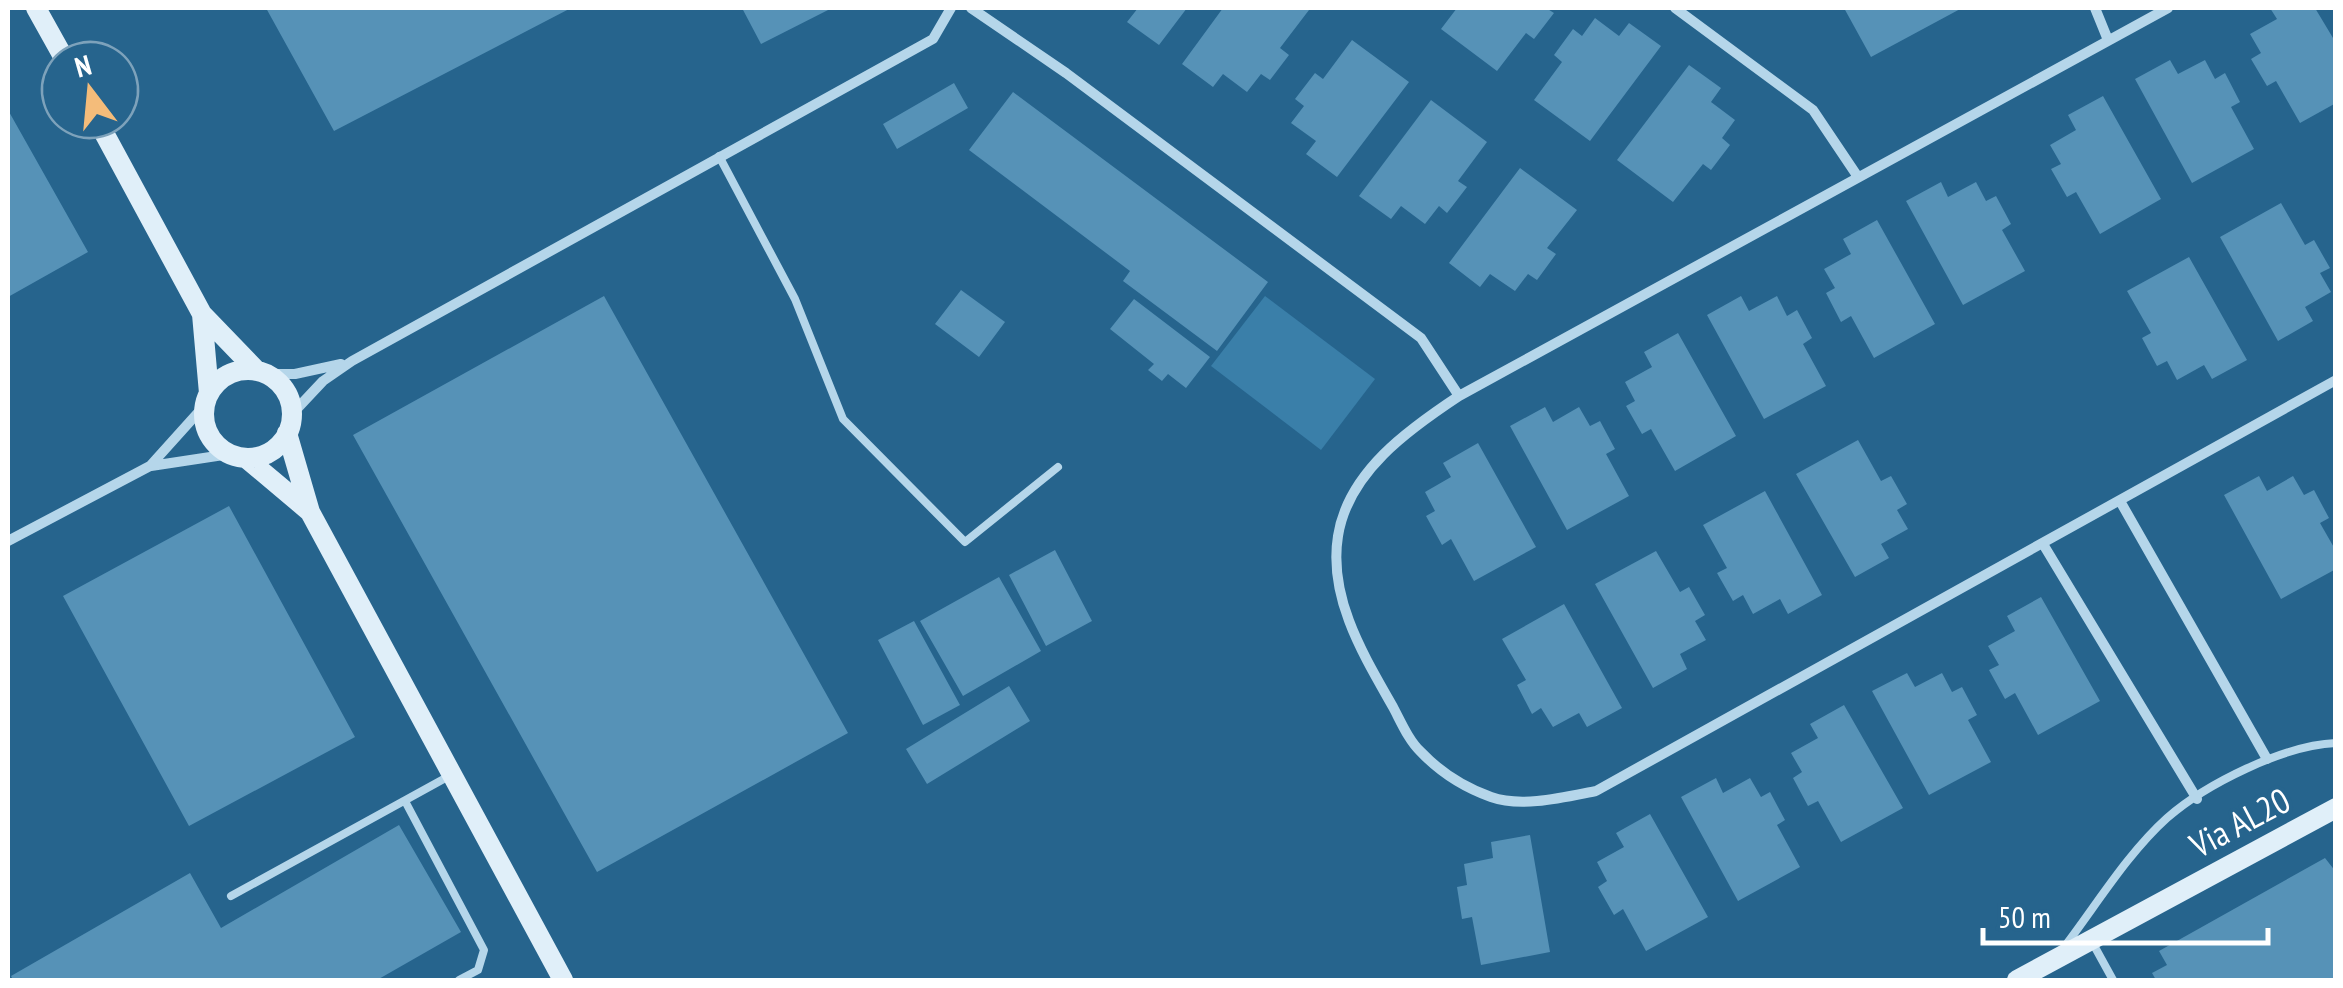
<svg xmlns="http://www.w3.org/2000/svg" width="2343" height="988" font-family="'PT Sans Narrow',sans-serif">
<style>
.green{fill:#3a7fa9}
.building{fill:#5692b7}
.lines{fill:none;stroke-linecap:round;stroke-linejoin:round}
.lane{stroke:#b5d6ea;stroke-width:8}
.street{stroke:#b5d6ea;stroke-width:10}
.secondary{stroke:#e0eff9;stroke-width:20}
.labels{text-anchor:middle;stroke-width:8;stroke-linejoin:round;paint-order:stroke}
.street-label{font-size:35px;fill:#fff;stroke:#26648d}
</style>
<rect width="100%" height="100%" fill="#26648d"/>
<path class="green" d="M1265,296L1375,379L1321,450L1211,366Z"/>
<path class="building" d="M266,8H571L334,131Z
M742,8H832L761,44Z
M1138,8H1187L1159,45L1127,22Z
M1223,8L1309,10L1280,48L1289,55L1270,80L1261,74L1247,92L1223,74L1213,87L1182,64Z
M1457,8H1546L1554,13L1534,39L1526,33L1497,71L1441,29Z
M1844,8H1962L1871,57Z
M2270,8H2315L2336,43V103L2300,123L2276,81L2267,86L2251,59L2261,53L2250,34L2277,19Z
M1595,18L1619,36L1629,23L1661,46L1590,141L1534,100L1562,62L1554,55L1573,29L1582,36Z
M1352,40L1409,82L1337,177L1306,154L1316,141L1291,123L1304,106L1295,99L1315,73L1323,79Z
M2170,60L2178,74L2205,60L2215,79L2225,73L2240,102L2231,107L2254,149L2192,183L2135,79Z
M1689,65L1721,88L1711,102L1735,120L1722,138L1730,145L1711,170L1703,164L1673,202L1617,160Z
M954,83L968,108L897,149L883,124Z
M1013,92L1268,282L1217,351L1123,281L1130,271L969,150Z
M2103,96L2161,199L2100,234L2076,192L2067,197L2051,169L2061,164L2050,145L2076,130L2068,115Z
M1431,100L1487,142L1458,181L1467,187L1447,213L1439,206L1425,224L1401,206L1391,219L1359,196Z
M8,110L88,252L8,297Z
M1520,168L1577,210L1547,248L1556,254L1537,280L1528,274L1515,291L1490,274L1480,287L1449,263Z
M1941,182L1948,197L1976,182L1986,201L1996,196L2011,224L2002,230L2025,271L1963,305L1906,201Z
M2281,203L2305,245L2314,240L2330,268L2320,273L2331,292L2305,307L2313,321L2278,341L2220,237Z
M1877,220L1935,324L1874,358L1851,316L1841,322L1826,293L1835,288L1824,269L1851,254L1843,239Z
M2189,257L2247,360L2212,379L2204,365L2177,380L2167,361L2157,366L2142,338L2151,333L2127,291Z
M961,290L1005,322L979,357L935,324Z
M604,296L848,733L597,872L353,435Z
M1741,296L1749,311L1777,296L1787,316L1797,310L1812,338L1803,344L1826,386L1764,419L1707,315Z
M1134,299L1210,357L1186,388L1168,374L1162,381L1148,370L1154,364L1110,329Z
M1678,333L1736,436L1675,471L1651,429L1642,434L1626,406L1635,401L1625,382L1652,367L1644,352Z
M1545,407L1553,422L1579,407L1590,426L1600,421L1615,449L1606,454L1629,496L1567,530L1510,426Z
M1858,440L1881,481L1891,476L1907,504L1897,510L1908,529L1881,544L1889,558L1855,577L1796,474Z
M1478,443L1536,547L1474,581L1451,539L1442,545L1426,516L1435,511L1425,492L1451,477L1443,463Z
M2259,476L2267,491L2293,476L2304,495L2314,490L2329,518L2320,523L2336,551V569L2281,599L2224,495Z
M1765,491L1822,595L1788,614L1780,599L1753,614L1743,595L1733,601L1717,573L1727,568L1703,525Z
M229,506L355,737L189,826L63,596Z
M1055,550L1092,621L1046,646L1009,575Z
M1656,551L1680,592L1689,587L1705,615L1695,621L1706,640L1680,654L1687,669L1653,688L1595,584Z
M999,577L1041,651L963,696L920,621Z
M2041,597L2100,701L2038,735L2015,693L2005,699L1989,670L1999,665L1988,646L2015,631L2007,616Z
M1564,604L1622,708L1587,727L1579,713L1553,727L1541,708L1532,714L1517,685L1526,680L1502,639Z
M914,621L960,705L923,725L878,640Z
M1907,673L1915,687L1942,673L1952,692L1962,687L1977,715L1968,720L1991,762L1929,795L1872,691Z
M1009,686L1030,721L927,784L906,749Z
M1844,705L1903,808L1841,842L1818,801L1808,806L1793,778L1802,772L1791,753L1818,738L1810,724Z
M1716,778L1723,793L1750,778L1761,797L1770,792L1785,820L1777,825L1800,867L1738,901L1681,797Z
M1650,814L1708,917L1646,951L1623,909L1614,915L1598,887L1607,881L1597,862L1624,847L1616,833Z
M399,825L461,932L377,980H13L11,976L190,873L221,928Z
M1530,835L1550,952L1481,965L1472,917L1462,919L1457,887L1467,885L1464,864L1493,858L1491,842Z
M2325,858L2336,872V980H2156L2152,973L2167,965L2159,951Z"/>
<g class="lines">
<path class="lane" d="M719,156L795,299L843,419L965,542L1058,467
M405,801L484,950L478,970L459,980
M231,896L451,775
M2091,940L2113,980
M2065,946C2097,904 2128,853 2167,818C2206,784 2284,745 2336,743"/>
<path class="street" d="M971,8L1066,73L1421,338L1459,396
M1675,8L1813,110L1858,177
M2095,8L2108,40
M2168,8L1459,396C1409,429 1348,472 1338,536C1328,598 1364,656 1393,707C1401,722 1409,741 1421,752C1441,773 1463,787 1491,797C1522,808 1565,797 1596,791L2336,380
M265,374H295L341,364
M292,414L323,381L352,361L933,39L951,8
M151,466L230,454
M2120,501L2267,759
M8,541L150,466L204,406
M2043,544L2197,799"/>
<path class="secondary" d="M36,8L65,60
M97,120L202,314L256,370
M202,314L209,393
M204 414a44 44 0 1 1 88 0a44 44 0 1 1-88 0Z
M287,433L310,512L563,980
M246,458L309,511
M2017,980L2336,808"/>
</g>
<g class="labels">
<g class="street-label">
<text transform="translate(2240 823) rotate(-28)" y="12">Via AL20</text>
</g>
</g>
<rect width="2343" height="988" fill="none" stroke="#ffffff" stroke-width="20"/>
<g transform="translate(90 90) rotate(344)"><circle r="48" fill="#26648d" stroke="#7da2bb" stroke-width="2.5"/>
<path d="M0-8L18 38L0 25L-18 38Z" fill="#f4bc7a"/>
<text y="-15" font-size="28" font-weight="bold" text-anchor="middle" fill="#ffffff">N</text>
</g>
<path d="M1983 928v15h285v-15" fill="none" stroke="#ffffff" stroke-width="5"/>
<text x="1998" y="928" font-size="30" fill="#ffffff" stroke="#26648d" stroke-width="8" paint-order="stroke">50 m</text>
</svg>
